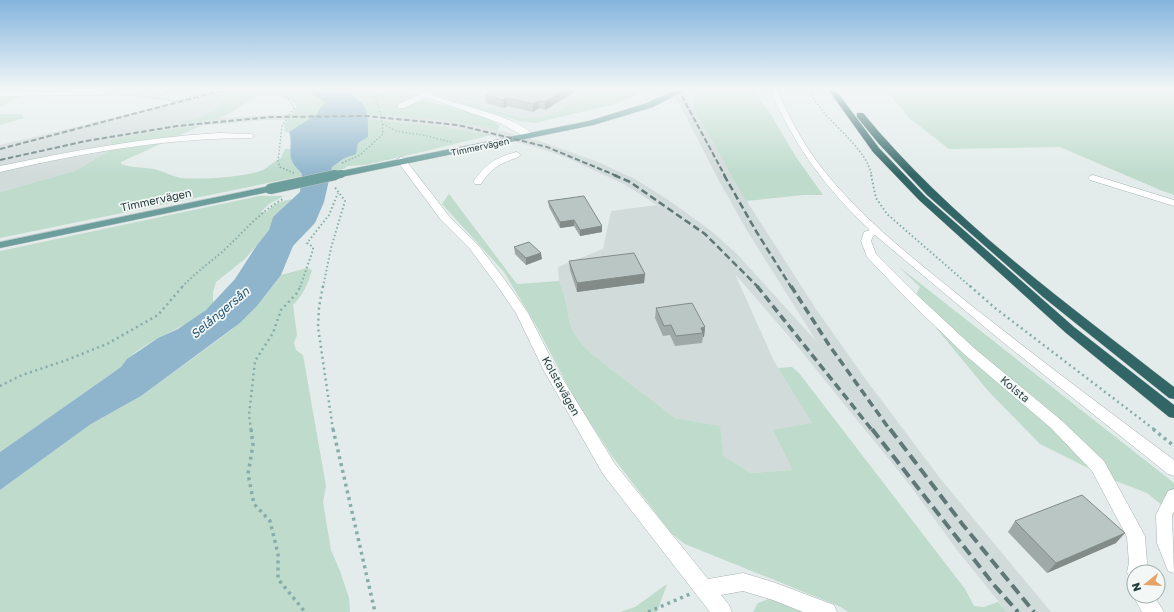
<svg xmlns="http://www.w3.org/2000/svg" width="1174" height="612" font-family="'Golos Text',sans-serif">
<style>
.built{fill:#d1dbd9}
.green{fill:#bedbcc}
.water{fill:#8fb5cc}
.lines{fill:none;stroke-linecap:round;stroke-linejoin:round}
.minor-casing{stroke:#a6b4b2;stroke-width:1}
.major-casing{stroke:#c2c8c8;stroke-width:1}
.highway-casing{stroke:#c2c8c8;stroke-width:1}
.path-far3{stroke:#86ada9;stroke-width:1.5;stroke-dasharray:1.5 2;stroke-linecap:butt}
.path-far2{stroke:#86ada9;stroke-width:2;stroke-dasharray:1.5 2.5;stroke-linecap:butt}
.path-far1{stroke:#86ada9;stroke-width:2.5;stroke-dasharray:2 3.5;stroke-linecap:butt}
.path{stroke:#86ada9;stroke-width:3.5;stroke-dasharray:3 4;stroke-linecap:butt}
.minor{fill:#fff;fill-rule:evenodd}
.major{fill:#6b9e9c;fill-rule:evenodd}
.highway{fill:#326565;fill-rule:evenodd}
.rail-far3{stroke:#5f7776;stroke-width:2;stroke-dasharray:5.5 2.5;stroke-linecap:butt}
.rail-far2{stroke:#5f7776;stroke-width:2.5;stroke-dasharray:7 3.5;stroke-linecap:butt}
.rail-far1{stroke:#5f7776;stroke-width:3.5;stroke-dasharray:8 4.5;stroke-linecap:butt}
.rail{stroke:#5f7776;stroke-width:4;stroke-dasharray:11 5.5;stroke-linecap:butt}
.major-bridge-far1-casing{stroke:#c2c8c8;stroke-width:8;stroke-linecap:butt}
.major-bridge-casing{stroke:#c2c8c8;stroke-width:11;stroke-linecap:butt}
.major-bridge-far1{stroke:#6b9e9c;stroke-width:8}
.major-bridge{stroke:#6b9e9c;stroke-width:10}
.wall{fill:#9faaa8}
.shaded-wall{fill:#828b88}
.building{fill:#b9c6c3;stroke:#828b88}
.labels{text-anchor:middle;stroke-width:3.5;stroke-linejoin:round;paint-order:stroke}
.far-street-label{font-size:9px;fill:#243c3a;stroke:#f3f8f7}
.street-label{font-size:11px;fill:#243c3a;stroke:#f3f8f7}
.water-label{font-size:12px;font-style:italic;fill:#235473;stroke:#f3f8f7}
</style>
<rect width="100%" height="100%" fill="#e3ecea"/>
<path class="built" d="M225,89H235L211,96L223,105L203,116L174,124L220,118L308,113L396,115L443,120L493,129L540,141L598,162L635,179L667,199L710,230L737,254L817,342L746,229L717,177L672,89H684L748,203L816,309L864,377L939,477L1051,612H1007L957,550L909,484L793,341L735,274L774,361L812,423L794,470L751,473L723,456L719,426L675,418L594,356L579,341L570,325L565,298L559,281L558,267L603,249L611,211L657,205L624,184L565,157L532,146L485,134L391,121L355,119L265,120L188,127L110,140L115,147L75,171L0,192V145L108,119Z
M465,89H587L594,91L551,115L537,118H521L450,97Z"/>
<path class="green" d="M0,89H53L48,92L26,93L0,107Z
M235,89H308L317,98L325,103L320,108L318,114L289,132H285L284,125L296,108V104C291,99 286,98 279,96C252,87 240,113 216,119C201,122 185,123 170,125L203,116L223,105L210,96Z
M341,89H407C434,110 473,106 500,126L498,130L443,120L366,114C365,104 363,100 353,97L352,93L344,92Z
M445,89H465L450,97L521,118H537L551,115L594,91L587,89H650L615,104L535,123L519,121L446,99L440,97V91Z
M702,89H760L758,95L761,102L767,108L796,157L823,195H804L746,201L695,110L693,98Z
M885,89H1174V195L1160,190L1060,147L949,149L909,118Z
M0,114H21L24,118L0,125Z
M367,119L437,126L491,135L422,152L365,165L347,166L344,169L332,171L331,167L343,159L350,157L358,143L368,137Z
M202,125L121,162V164C131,168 144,167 154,169C163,171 171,176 181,178C199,180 243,177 260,171C269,168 273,161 281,158L285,149H290L292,162L302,174V176L0,238V192L75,171L115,147L109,140L150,132Z
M449,194L517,284L559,281L565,298L570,325L579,341L594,356L675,418L720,426L723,456L751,473L793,470L773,430L812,423L778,368L792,367L799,373L965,589L974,606L984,607L998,602L1007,612H848L841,607L685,544L671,533L612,456L574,398L537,327L504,272L442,204Z
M259,196H284L269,204L261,212H267C273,203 283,201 293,199L273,217L269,230L245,259L216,282L213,292V303C188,331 143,337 121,367L0,452V251Z
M898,266L1174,483V515L1147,493L1108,478L1040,444L989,392L913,300L920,287Z
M307,268L312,270C308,284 303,295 293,305L297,335L294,343L296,350L303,355L326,486L323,502L331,550L340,571L349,598L350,612H0V490L91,424L141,396L222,337L240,323L257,306L281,275Z
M667,584L657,612H620L635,607Z
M771,598L809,612H753L758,603Z"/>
<path class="water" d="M308,89H341L344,92L353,93V97C370,103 368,121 368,137L358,143L356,154L343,159L332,167L324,202L315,223L293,246L281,275L257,306L240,323L141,396L91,424L0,490V452L121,367L127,359L158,338L178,329L206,310L235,279L257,245L269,230L273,217L300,192L302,174C299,170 293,165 292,161C288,152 293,141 289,132L317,114L320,108L325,103L311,93Z"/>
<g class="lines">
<g class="minor-casing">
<path id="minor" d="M106,89H117L101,95L0,96V92L101,91Z
M411,89C424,89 434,96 446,100C470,108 517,117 534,136L530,138H527L500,123L426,97L404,108H398V104L420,95Z
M770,89H777C788,115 801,140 818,163C860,219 923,266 977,310C1042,361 1108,411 1174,460V476L1168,474L999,339L875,235L873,236L871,241L876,254L916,294L974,348L1061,420L1104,461L1145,536L1147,563L1145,572H1134V580L1130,578L1127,572L1129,563L1127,537L1092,471L1051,428L964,354L908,300L867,257L861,241L864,232L870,230C825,188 794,145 770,89Z
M219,133L251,134L255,136L251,138C165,138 83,153 0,172V166C73,151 145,137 219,133Z
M516,152L519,153L520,155L519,157C499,164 493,166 481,184H475L473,182C486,164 495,158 516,152Z
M401,157L404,158L449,216L478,245L505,280L528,313L556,368L615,464L708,579L743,573L773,582L834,605L837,612H803L773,600L743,591L721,595L729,605L732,612H710L603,474L543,369L516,313L496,284L470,249L441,220L398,162L397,160Z
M1093,175L1174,200V206L1090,180L1088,178L1090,176Z
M1174,489V512L1172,515L1174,573L1168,571L1157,543L1156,515L1168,491Z
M1134,593V596H1154L1164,612H1142L1133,596Z"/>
</g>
<g class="major-casing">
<path id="major" d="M678,89H688L653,107L593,125L341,177L337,174L341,171L589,121L647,103Z
M270,186L273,187L275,189L273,191L0,248V242Z"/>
</g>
<g class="highway-casing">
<path id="highway" d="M828,89H835L879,148L925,196L1074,327L1174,405V418L1169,417L1066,333L919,200L873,152Z
M857,113H863C951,220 1065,302 1174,387V399L1169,398L1043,297L927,195L879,144L857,117Z"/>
</g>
<path class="path-far3" d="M185,89L160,95L155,98L175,101L222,89
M279,89C282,97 290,97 294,108L282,126L278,161L280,167L294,173
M808,89C812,95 815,102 820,107C836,130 865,147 872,176
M120,94L155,98
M372,97L402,89
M383,124L396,131L423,135L451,142
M342,163L360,155L383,134L382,120L376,99L356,89"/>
<path class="path-far2" d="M871,175L876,198L887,214L971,287
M182,287C194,274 208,264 222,252C242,234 259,212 283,199
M300,287L313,250V247L307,243L329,215L338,193
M323,287L331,248L345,201L334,186"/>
<path class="path-far1" d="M323,286L319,307L318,327L333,430
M970,286L995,308L1155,430
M0,386L22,375L64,361L107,344L158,315L183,286
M251,430L249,415L255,361L273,333L281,310L298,292L300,286"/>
<path class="path" d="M251,429L253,445L248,474L254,504L270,521L278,554V579L305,612
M333,429L375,612
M1153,429L1174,446
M648,612L690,594"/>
<use href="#minor" class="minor"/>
<use href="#major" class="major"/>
<use href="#highway" class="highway"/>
<path class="rail-far3" d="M678,89L725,176
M0,149L228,89
M0,160L86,141L177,126L271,117L366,116L458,125L547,147L617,176"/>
<path class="rail-far2" d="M614,175L630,182L705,234L758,287
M724,175L756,231L791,287"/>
<path class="rail-far1" d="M757,286L872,430
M791,286L829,345L890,430"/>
<path class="rail" d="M872,429L994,585L1018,612
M890,429L963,525L1034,612"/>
<g class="major-bridge-far1-casing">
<path id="major-bridge-far1" d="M330,176L341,174"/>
</g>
<g class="major-bridge-casing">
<path id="major-bridge" d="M270,189L335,175"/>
</g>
<use href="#major-bridge-far1" class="major-bridge-far1"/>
<use href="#major-bridge" class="major-bridge"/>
</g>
<path class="wall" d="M579,89L545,110L539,108L533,112L507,106L504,108L486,103L485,95Z
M548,201L602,232L580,236L574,226L560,228L549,207Z
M514,247L542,259L526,265L515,254Z
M569,261L645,274L644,283L577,292L570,270Z
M656,308L705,327L704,337H703L702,343L675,346L670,335L663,336L655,318Z
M1015,521L1116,543L1047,573L1008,532Z"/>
<path class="shaded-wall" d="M566,89H579L545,110V102Z
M507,98V106L504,108L503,100Z
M539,101V108L533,112V104Z
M574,220V226L560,228V222Z
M602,226V232L580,236V230Z
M541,253L542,259L526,265V258Z
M645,274L644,283L577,292V283Z
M705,327L704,337H703V333L701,328Z
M1125,533L1116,543L1047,573L1056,563Z"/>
<path class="building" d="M495,89H566L545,102L539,101L533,104L507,98L503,100L485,95Z
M584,196L602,226L580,230L574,220L560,222L548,201Z
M529,242L541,253L526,258L514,247Z
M634,253L645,274L577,283L569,261Z
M692,303L705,327L701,328L703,333L676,336L671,325L664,326L656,308Z
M1082,495L1125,533L1056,563L1015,521Z"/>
<linearGradient id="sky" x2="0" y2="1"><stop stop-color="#84b4dd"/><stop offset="0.51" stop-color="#f2f6f6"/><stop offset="1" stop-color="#f2f6f6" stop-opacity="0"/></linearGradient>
<rect width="1174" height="175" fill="url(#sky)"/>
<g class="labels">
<g class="far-street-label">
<text transform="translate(480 147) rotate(-12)" y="3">Timmervägen</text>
</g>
<g class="street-label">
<text transform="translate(156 200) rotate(-12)" y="4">Timmervägen</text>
<text transform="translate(561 386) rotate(61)" y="4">Kolstavägen</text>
<text transform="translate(1015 389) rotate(40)" y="4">Kolsta</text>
</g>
<g class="water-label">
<text transform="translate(220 313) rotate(-40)" y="4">Selångersån</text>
</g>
</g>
<g transform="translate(1146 584) rotate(252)"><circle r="19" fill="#f3f8f7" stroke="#a0adab"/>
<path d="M0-3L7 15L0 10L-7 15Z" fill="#e7a266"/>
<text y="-6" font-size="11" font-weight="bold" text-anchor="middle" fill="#243c3a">N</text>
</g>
</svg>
